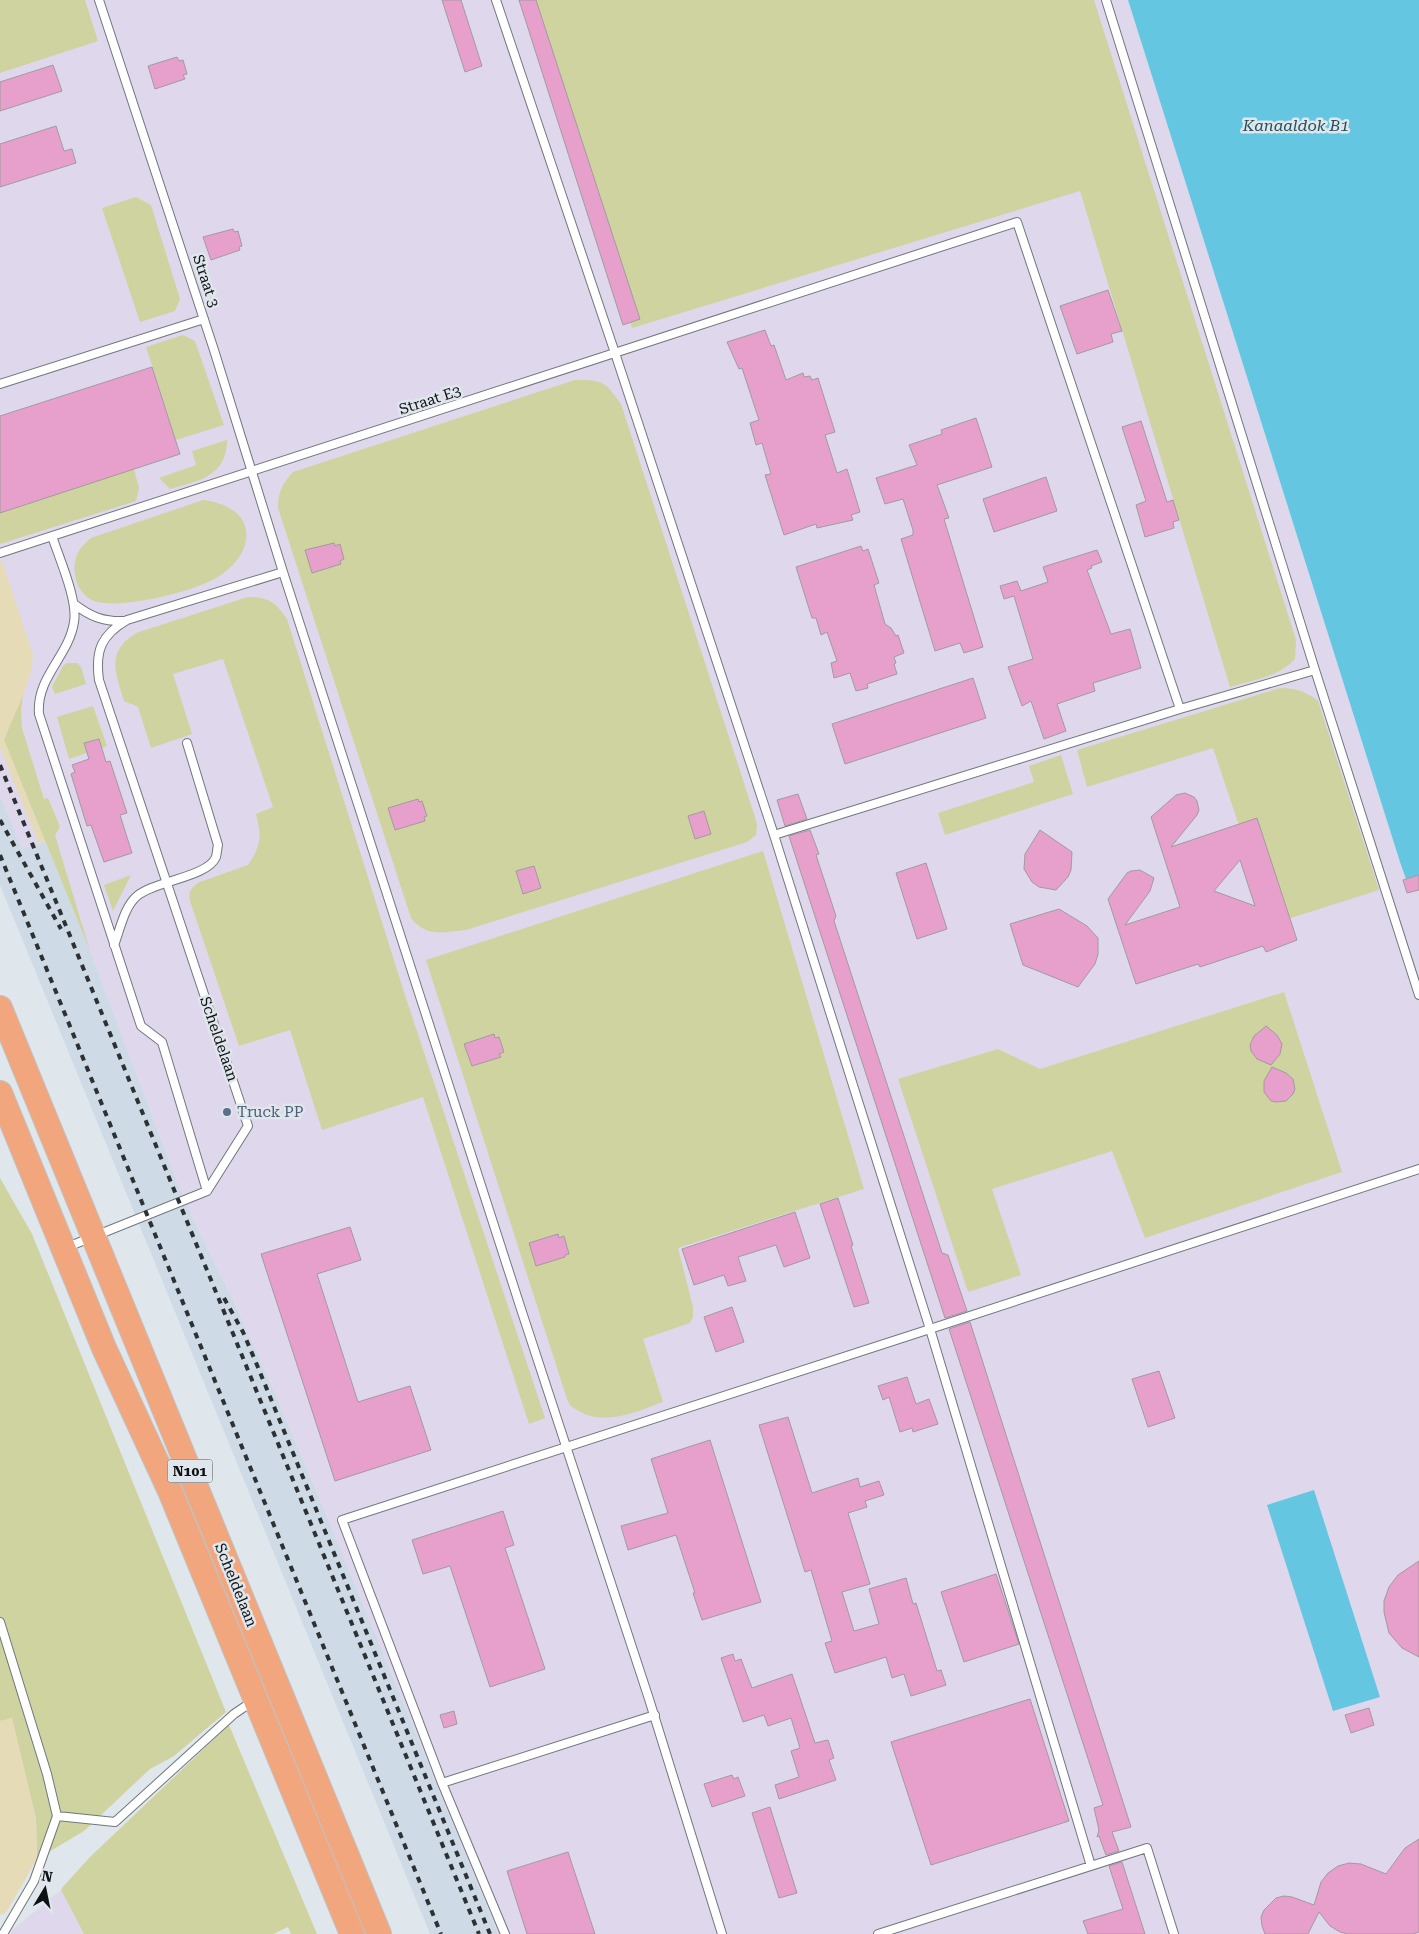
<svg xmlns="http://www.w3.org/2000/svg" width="1419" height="1934" font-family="'Roboto Serif',serif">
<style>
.built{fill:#cedbe7}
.industrial{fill:#dfd7ec}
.green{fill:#cfd3a0}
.sand{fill:#e5dcb7}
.water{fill:#64c6e0}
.building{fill:#e7a0cb;stroke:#a29a9f;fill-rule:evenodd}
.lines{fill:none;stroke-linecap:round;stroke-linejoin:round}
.service-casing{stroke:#71777d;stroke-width:10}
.primary-casing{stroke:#c1c1c2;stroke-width:26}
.service{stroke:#fff;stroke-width:8}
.primary{stroke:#f1a67d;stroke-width:24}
.rail{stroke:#2e3134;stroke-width:4;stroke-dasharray:6 6;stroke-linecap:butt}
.service-dot{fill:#5c6f8a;stroke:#dfe6ec;stroke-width:2}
.labels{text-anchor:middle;stroke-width:5;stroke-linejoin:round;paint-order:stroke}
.shield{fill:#dfe6ec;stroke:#4d5255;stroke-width:1}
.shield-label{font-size:14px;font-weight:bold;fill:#0f1214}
.street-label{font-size:15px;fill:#0f1214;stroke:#dfe6ec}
.service-label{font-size:15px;fill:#4e5e75;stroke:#dfe6ec;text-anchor:start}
.water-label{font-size:16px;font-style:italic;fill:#234f5a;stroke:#dfe6ec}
</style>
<rect width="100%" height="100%" fill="#dfe6ec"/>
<path class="built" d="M0,748L39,844L45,841L90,951L175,1176L195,1223L236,1306L272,1386L333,1531L498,1934H430L0,885Z"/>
<path class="industrial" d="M0,0H1128L1400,862L1406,879L1419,875V1934H498L333,1531L272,1386L236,1306L195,1223L175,1176L90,951L45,842L22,850L0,796Z
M61,1890L84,1934H11L12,1930Z"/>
<path class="green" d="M0,0H85L98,41L0,73Z
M526,0H1094L1296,640L1295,659C1279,677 1252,680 1230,687L1080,191L632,328Z
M136,197L151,205L180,299L175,311L140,322L102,208Z
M183,335L195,341L224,425L176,440L146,347Z
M575,380C604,380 604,381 621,404L754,814L757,825L756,835L747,842L466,930C443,932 427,938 411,918L278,508C278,492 282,484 293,472Z
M227,440C227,476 199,481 170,489L159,478L196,465L192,451Z
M134,469L139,488L136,501L0,544V513Z
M203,500C220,502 243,510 246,530C249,551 233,568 216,578C193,592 119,610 94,601C75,594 69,565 80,549C83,545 87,542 91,538Z
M248,597C268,597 276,602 287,619L403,989L545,1418L529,1424L423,1097L322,1130L290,1030L239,1046L190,901C188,891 192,886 200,882L248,865C261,846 262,837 256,814L273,807L223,659L173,674L192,734L151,748L138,707L124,701C115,672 106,652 136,633Z
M67,663H77L81,667L86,684L55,694L52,687L63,666Z
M1280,688C1296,688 1305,691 1318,701L1379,890L1272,924L1213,748L1087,787L1077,750Z
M23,692L21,712L22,728L44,799L48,798L60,827L55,835L90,951L4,740Z
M93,706L107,746L69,759L57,717Z
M1061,755L1073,794L945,835L938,813L1034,782L1029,766Z
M763,851L864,1189L678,1248L693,1307V1317L690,1323L643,1339L663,1402C636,1412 604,1427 577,1410C572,1407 569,1405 567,1399L426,960Z
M131,875L113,911L104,885Z
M1284,992L1342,1172L1145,1238L1112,1151L992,1189L1021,1275L968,1292L898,1079L998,1049L1040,1069Z
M0,1178L32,1234L226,1712L174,1756L150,1769L84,1831L37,1859L36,1819L12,1719L0,1721Z
M229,1725L317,1934H291L288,1927L273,1934H84L61,1890L62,1888L89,1858Z"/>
<path class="sand" d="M2,561L33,655C32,682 14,714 4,740L45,841L39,844L0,748V562Z
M12,1718L36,1819L37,1859L6,1913L0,1915V1721Z"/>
<path class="water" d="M1128,0H1419V875L1406,879L1400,862Z
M1314,1490L1380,1697L1333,1711L1267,1505Z"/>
<path class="building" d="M442,0H461L482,66L465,72Z
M519,0H536L640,319L623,325Z
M177,57L179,61L183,60L187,74L183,75L185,79L155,89L148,66Z
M53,65L62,91L0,111V82Z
M56,126L64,151L72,149L76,163L0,187V144Z
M233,229L234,232L238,231L242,246L239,247L240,250L211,260L203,237Z
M1108,290L1122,331L1111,334L1113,342L1077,354L1060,306Z
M765,330L771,346L774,345L786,380L803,373L804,377L810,376L812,380L818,378L835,432L825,435L837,473L847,469L860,512L851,515L853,520L817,528L816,524L784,535L765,475L771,474L762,443L756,445L750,423L759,420L742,368L739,369L727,342Z
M152,367L180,454L0,513V416Z
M976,418L992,467L937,485L949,518L944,519L983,647L964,653L960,643L935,651L901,539L913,535V530L903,499L885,504L876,478L917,465L909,445L942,434L941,430Z
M1141,421L1167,502L1173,500L1179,520L1173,522L1174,528L1145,537L1136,505L1146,501L1122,427Z
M1046,477L1057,511L994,532L983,499Z
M334,543L335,546L340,544L344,559L340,561L341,564L312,573L305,550Z
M861,546L863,551L868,549L879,583L874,585L885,624L891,628L896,636L898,635L904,653L894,657L896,663L894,664L897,674L867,684L868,688L856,691L850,673L834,678L831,663L837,661L827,632L821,635L816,618H812L796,567Z
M1097,550L1102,562L1091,566L1092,568L1087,570L1111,634L1130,629L1141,668L1093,683L1095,691L1057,704L1066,731L1044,739L1031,701L1022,706L1008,667L1033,659L1014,596L1004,599L1000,586L1017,581L1021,591L1048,582L1043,567Z
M973,678L986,718L845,764L832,724Z
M99,739L106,762L110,761L127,813L120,815L132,853L104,862L91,825L87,826L71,774L75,772L72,765L89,759L84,743Z
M1185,793L1194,797L1197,801L1199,810L1197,815L1171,847L1257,818L1297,940L1266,952L1263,946L1200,967L1198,964L1136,984L1108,899L1127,873L1131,871L1140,870L1154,878L1150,891L1125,925L1180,907L1151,817L1176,795ZM1240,860L1255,906L1214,891Z
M798,794L807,819L785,826L777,800Z
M418,799L419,802L422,801L427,816L424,817L425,821L395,830L388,808Z
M704,811L711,834L695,839L688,816Z
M810,830L819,854L816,855L836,916L834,921L942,1253L948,1255L967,1311L945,1318L789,836Z
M1040,830L1072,852L1071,870L1068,877L1056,890L1039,887L1032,882L1024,869L1025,854Z
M926,863L947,929L917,939L896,873Z
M534,866L541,888L523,894L516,871Z
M1419,875V890L1407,893L1403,880Z
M1059,909L1087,926L1098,938V954L1095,964L1078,987L1023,965L1010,924Z
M1266,1026L1277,1035L1282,1044L1280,1054L1271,1065L1257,1059L1251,1051L1250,1045L1254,1036Z
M494,1034L495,1038L499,1037L504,1052L499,1054L501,1057L472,1066L464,1044Z
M1272,1067L1286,1073L1293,1079L1295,1089L1293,1094L1286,1101L1276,1102L1271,1101L1264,1092V1081Z
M838,1198L853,1245L851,1246L869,1303L854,1307L820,1204Z
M795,1212L810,1258L784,1267L776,1245L738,1257L746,1281L728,1286L724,1275L694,1285L682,1249Z
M350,1227L361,1260L317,1274L358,1402L410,1386L431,1450L335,1481L261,1254Z
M558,1234L559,1238L564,1236L569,1254L565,1255V1257L536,1266L529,1243Z
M732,1307L744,1342L716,1352L704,1317Z
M970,1322L1131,1827L1112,1832L1119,1851L1106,1855L1099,1836L1097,1837L1099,1830L1094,1808L1103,1805L949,1329Z
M1159,1371L1175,1418L1148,1427L1132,1379Z
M907,1377L916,1404L929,1399L938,1424L913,1432L912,1428L900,1432L889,1397L883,1400L878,1386Z
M788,1417L812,1493L858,1478L860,1487L879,1481L884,1495L865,1501L867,1507L848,1513L870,1584L842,1592L854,1631L879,1624L869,1589L906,1578L913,1604L916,1603L937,1671L941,1670L946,1685L911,1696L904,1674L892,1678L886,1657L835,1673L825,1643L832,1641L811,1570L805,1572L759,1425Z
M710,1440L761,1602L702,1620L693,1593H695L676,1535L628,1550L621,1526L668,1513L651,1459Z
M503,1511L514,1545L505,1548L545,1669L490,1687L450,1566L423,1574L412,1540Z
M1419,1561V1657L1402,1648L1389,1633L1384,1612V1601L1389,1587L1398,1575Z
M996,1574L1019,1644L964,1662L941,1592Z
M733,1654L735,1661L741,1659L752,1688L792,1674L815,1743L828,1740L834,1758L829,1760L836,1780L779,1799L775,1785L799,1777L791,1751L800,1748L791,1718L768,1726L764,1715L743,1722L721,1658Z
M1030,1699L1069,1821L931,1865L891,1742Z
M1369,1708L1374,1725L1351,1733L1345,1715Z
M454,1711L457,1724L444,1728L440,1715Z
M732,1775L734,1779L738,1777L745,1796L712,1807L704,1784Z
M770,1807L797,1893L779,1898L752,1813Z
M1419,1839V1932L1413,1934H1348L1340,1932L1330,1926L1319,1912L1308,1934H1265L1262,1926L1261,1917L1264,1910L1276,1898L1284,1896L1292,1897L1314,1905L1321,1882L1328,1873L1338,1866L1349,1863L1361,1864L1386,1874L1405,1848Z
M568,1852L595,1934H527L507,1871Z
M1122,1862L1145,1934H1088L1083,1921L1123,1909L1109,1866Z"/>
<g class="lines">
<g class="service-casing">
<path id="service" d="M99,0L214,350L283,572L520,1306L649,1699L722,1934
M1106,0L1315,670L1180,709
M0,384L204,319
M52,536C59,558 78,600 74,622C69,656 36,677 39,714L141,1026L162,1042L207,1191
M0,553L1017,222L1180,709L774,835
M74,604C91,617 104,622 125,621
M1315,670L1419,995
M114,945C120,930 124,907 137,896C154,881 208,877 216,857C217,853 217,849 218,845L187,743
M65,1248L207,1191L248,1126L99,680C95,651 101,635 127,620L283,572
M0,1622L47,1774L57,1816
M442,1783L342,1520L930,1329L774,835L615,353L496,0
M1091,1866L930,1329L1419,1169
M3,1934L34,1881L57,1816L115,1822L234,1714L253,1701
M505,1934L442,1783L655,1715
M878,1934L1147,1848L1174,1934"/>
</g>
<g class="primary-casing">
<path id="primary" d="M0,1008L379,1934
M0,1093L104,1348L170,1491L352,1934"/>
</g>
<use href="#service" class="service"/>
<use href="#primary" class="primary"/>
<path class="rail" d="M0,765L479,1934
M0,820L61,929
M0,855L441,1934
M224,1298L243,1332L257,1365L490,1934"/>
</g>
<circle class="service-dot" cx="227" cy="1112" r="5"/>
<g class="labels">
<rect class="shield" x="167.5" y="1459.5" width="45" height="23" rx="4"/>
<g class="shield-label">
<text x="190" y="1476">N101</text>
</g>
<g class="street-label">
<text transform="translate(206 281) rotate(72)" y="5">Straat 3</text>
<text transform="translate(430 400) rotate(-18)" y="5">Straat E3</text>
<text transform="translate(219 1039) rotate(71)" y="5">Scheldelaan</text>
<text transform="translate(236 1585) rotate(68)" y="5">Scheldelaan</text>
</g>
<g class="service-label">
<text x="237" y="1117">Truck PP</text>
</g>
<g class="water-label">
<text x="1296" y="131">Kanaaldok B1</text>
</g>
</g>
<g transform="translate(45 1889) rotate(10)" stroke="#dfe6ec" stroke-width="4" paint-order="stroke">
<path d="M0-4L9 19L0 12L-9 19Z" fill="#0f1214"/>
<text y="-8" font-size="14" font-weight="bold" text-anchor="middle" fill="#0f1214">N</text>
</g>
</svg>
